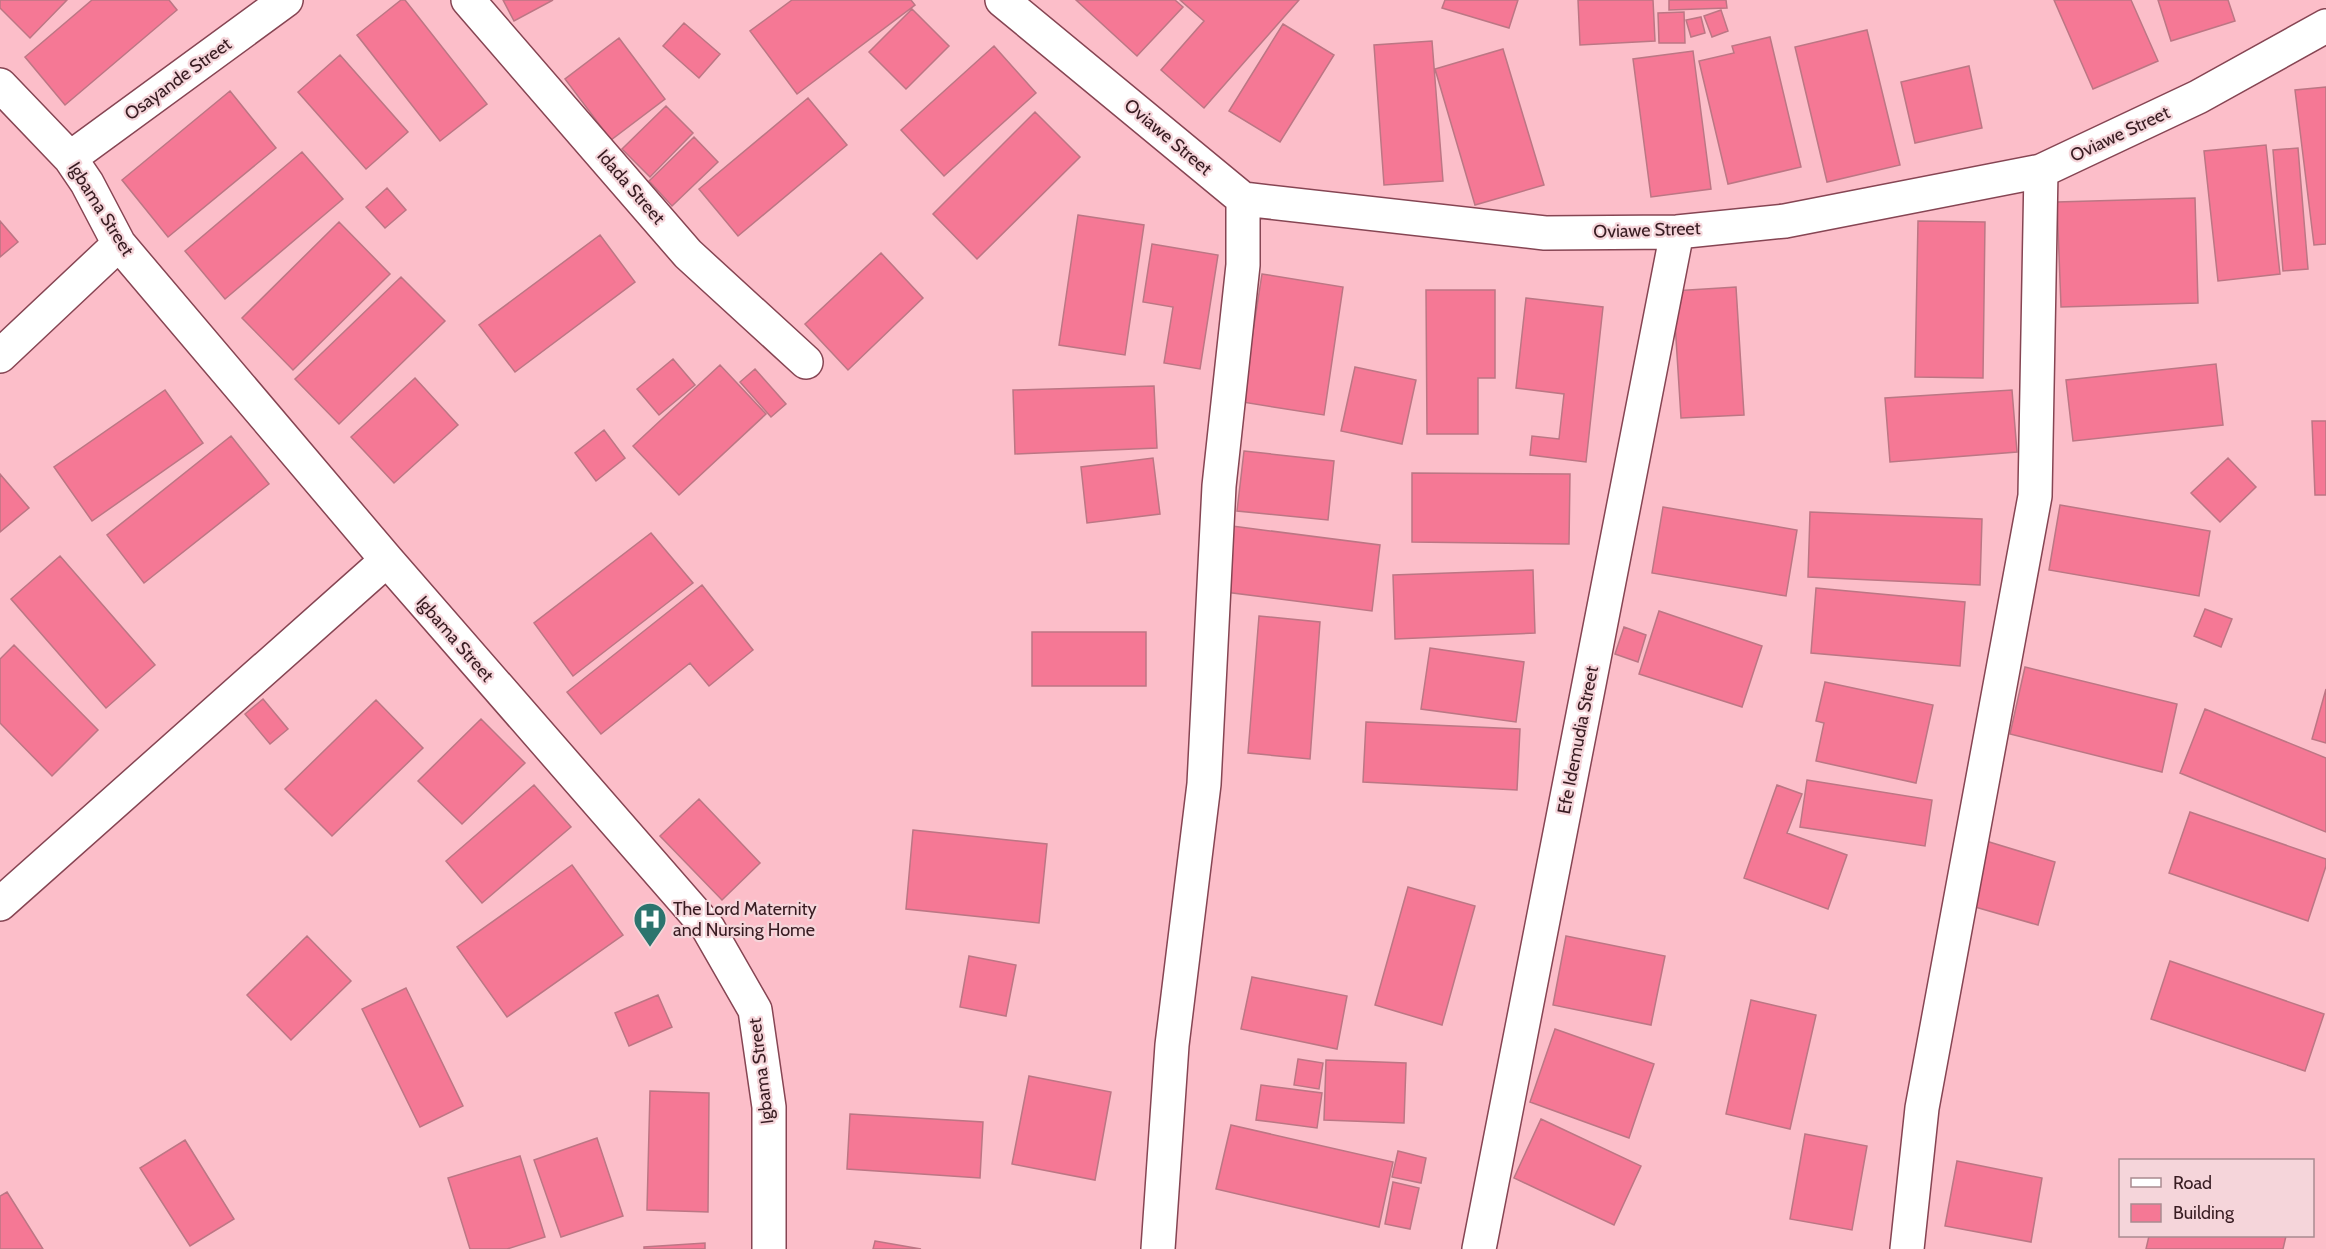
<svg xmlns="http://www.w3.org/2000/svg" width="2326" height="1249" font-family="Cabin,sans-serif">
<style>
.building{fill:#f57895;stroke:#bc7684;stroke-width:1.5}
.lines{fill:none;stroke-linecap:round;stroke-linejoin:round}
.street-casing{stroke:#864553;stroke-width:36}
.street{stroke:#fff;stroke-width:33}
.labels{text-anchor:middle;stroke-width:4.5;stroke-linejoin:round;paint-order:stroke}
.street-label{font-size:18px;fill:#381c22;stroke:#f5d5da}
.poi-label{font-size:18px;fill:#381c22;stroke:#f5d5da;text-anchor:start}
</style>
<rect width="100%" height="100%" fill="#fcbec9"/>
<path class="building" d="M0,0H67L30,38L0,8Z
M92,0H169L177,10L65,105L25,57Z
M401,0H405L487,104L440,141L357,35Z
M503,0H553L514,21Z
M792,0H911L915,5L797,94L750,31Z
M1076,0H1175L1183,7L1137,56Z
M1180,0H1299L1204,108L1161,70L1204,21Z
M1445,0H1518L1509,28L1442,8Z
M1578,0H1653L1655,41L1580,45Z
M1669,0H1726L1727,8L1669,10Z
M2054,0H2131L2158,61L2093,89Z
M2158,0H2228L2235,21L2171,41Z
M912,9L949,46L906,89L869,52Z
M1721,10L1728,31L1712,37L1704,16Z
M1684,12L1685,43H1659L1658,13Z
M1701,17L1705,33L1691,37L1686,20Z
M684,23L720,54L699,78L663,46Z
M1283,24L1334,55L1280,142L1229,111Z
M1867,30L1900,165L1827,182L1795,47Z
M1770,37L1801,167L1728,184L1699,61L1734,53L1732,46Z
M619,38L665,99L611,140L565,79Z
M1432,41L1443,181L1384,185L1374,45Z
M994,46L1036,93L944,176L901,130Z
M1503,49L1544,185L1475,205L1435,69Z
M1693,51L1711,189L1651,197L1633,59Z
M340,55L408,132L366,169L298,92Z
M1969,66L1982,128L1915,143L1901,82Z
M2326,87V244L2314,245L2295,90Z
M230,91L276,148L168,237L122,180Z
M808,98L847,145L738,236L699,189Z
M666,106L693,133L650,177L622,149Z
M1035,112L1080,157L977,259L933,214Z
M694,137L718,162L672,206L649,181Z
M2266,145L2280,274L2218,281L2204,151Z
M2298,148L2308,269L2283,271L2273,150Z
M302,152L343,199L225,299L185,251Z
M387,188L406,210L385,228L366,207Z
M2195,198L2198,303L2061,307L2057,202Z
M1078,215L1144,225L1125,355L1059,345Z
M0,221L18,242L0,257Z
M1918,221L1985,222L1983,378L1915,377Z
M339,222L390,274L293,370L242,318Z
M600,235L635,282L515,372L479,325Z
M1152,244L1218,255L1200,369L1164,363L1173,307L1143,302Z
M881,253L923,298L848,370L805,324Z
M1262,274L1343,287L1324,415L1242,402Z
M401,277L445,321L339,424L295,379Z
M1736,287L1744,415L1681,418L1673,291Z
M1426,290H1495V378H1478V434H1427Z
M1526,298L1603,307L1586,462L1530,455L1532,436L1559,439L1564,394L1516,388Z
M673,359L695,385L659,415L637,389Z
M2216,364L2223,425L2073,441L2066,380Z
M720,365L766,414L679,495L633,446Z
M1355,367L1416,380L1402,444L1341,431Z
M755,369L786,404L771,417L740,382Z
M415,378L458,425L394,483L351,437Z
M1154,386L1157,448L1015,454L1013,390Z
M165,390L203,443L92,521L54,467Z
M2012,390L2017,452L1890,462L1885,398Z
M2312,421H2326V495H2315Z
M604,430L625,458L596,481L575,453Z
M231,436L269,484L144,583L107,535Z
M1244,451L1334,461L1328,520L1237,511Z
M1153,458L1160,514L1087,523L1081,467Z
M2228,458L2256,487L2220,522L2191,493Z
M1412,473L1570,474L1569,544L1412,542Z
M0,474L29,508L0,532Z
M2060,505L2210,531L2199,596L2049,570Z
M1663,507L1797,530L1786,596L1652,573Z
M1810,512L1982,519L1980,585L1808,577Z
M1232,526L1380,545L1372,611L1225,592Z
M651,533L693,583L573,676L534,623Z
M60,556L155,665L106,708L11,599Z
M1533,570L1535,633L1395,639L1393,575Z
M702,585L753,650L709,686L690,663L601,734L567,692Z
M1816,588L1965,602L1960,666L1811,653Z
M2205,609L2232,619L2221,647L2194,636Z
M1659,611L1762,646L1742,707L1639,674Z
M1259,616L1320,622L1310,759L1248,753Z
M1624,627L1646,635L1638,662L1615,654Z
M1032,632H1146V686H1032Z
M14,645L98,730L52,776L0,723V659Z
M1430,648L1524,662L1516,722L1421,709Z
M2025,667L2177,704L2162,772L2010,734Z
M1825,682L1933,705L1916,783L1816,761L1824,723L1816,721Z
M2326,689V743L2312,739Z
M263,699L288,729L270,744L245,714Z
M376,700L423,748L332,836L285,789Z
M2205,709L2326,758V832L2180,773Z
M481,719L525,763L462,824L418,781Z
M1366,722L1520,729L1517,790L1363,782Z
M1807,780L1932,800L1925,846L1800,827Z
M534,785L571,827L482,903L446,861Z
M1777,785L1802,794L1787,833L1847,855L1828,909L1744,878Z
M699,799L760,863L722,900L660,836Z
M2190,812L2326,859V866L2308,921L2169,873Z
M913,830L1047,844L1039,923L906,909Z
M1986,841L2055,862L2038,925L1968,905Z
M572,865L623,935L507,1017L457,947Z
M1408,887L1475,906L1442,1025L1375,1005Z
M307,936L351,981L291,1040L247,995Z
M1566,936L1665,956L1651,1025L1553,1005Z
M969,956L1016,965L1006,1016L960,1007Z
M2170,961L2324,1014L2305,1071L2151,1019Z
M1252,977L1347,996L1337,1049L1241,1029Z
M406,988L463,1106L420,1127L362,1009Z
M658,995L672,1027L629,1046L615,1013Z
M1751,1000L1816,1015L1790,1129L1726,1114Z
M1555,1029L1654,1064L1629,1138L1530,1102Z
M1298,1059L1323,1063L1319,1089L1294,1085Z
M1326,1060L1406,1063L1404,1123L1324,1120Z
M1029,1076L1111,1092L1095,1180L1012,1164Z
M1261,1085L1322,1093L1317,1128L1256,1120Z
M650,1091L709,1093L708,1212L647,1210Z
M850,1114L983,1122L980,1178L847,1169Z
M1541,1119L1641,1166L1614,1225L1514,1178Z
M1231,1125L1393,1162L1379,1227L1216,1189Z
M1805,1134L1867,1146L1852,1230L1790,1219Z
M597,1138L623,1216L561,1237L534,1160Z
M185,1140L234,1219L190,1246L140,1168Z
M1398,1151L1426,1158L1421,1183L1392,1177Z
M520,1156L545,1237L507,1249H470L448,1178Z
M1957,1161L2042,1178L2031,1242L1945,1226Z
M1393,1182L1419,1188L1410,1229L1385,1224Z
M7,1192L43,1249H0V1196Z
M2149,1236H2286L2283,1249H2146Z
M875,1241L921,1249H873Z
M705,1243V1249H644V1247Z"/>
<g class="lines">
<g class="street-casing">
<path id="street" d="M468,0L688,254L806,362
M1002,0L1243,199L1545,233L1677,232L1785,221L2041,171L2198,97L2326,26
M0,85L70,158L87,183L119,244L387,560L708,928L755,1010L769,1107V1249
M70,158L286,0
M0,356L119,244
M0,904L387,560
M1158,1249L1172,1045L1204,784L1219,486L1243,265V199
M1479,1249L1677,232
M1907,1249L1922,1108L2035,496L2041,171"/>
</g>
<use href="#street" class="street"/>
</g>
<defs>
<g id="hospital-pin" transform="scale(1.725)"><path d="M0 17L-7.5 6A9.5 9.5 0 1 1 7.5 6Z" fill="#2c746e" stroke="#f5d5da"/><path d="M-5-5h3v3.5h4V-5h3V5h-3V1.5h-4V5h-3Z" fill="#fff"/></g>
</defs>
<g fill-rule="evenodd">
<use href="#hospital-pin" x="650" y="919"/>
</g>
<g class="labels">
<g class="street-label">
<text transform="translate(178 79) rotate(-36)" y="6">Osayande Street</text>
<text transform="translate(2120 134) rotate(-25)" y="6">Oviawe Street</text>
<text transform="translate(1168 137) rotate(40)" y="6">Oviawe Street</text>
<text transform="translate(631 187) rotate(49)" y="6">Idada Street</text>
<text transform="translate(101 209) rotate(58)" y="6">Igbama Street</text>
<text transform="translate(1647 230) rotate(-2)" y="6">Oviawe Street</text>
<text transform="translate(455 639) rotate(49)" y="6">Igbama Street</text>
<text transform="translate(1578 740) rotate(-79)" y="6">Efe Idemudia Street</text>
<text transform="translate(761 1071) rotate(-97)" y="6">Igbama Street</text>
</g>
<g class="poi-label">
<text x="673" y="915">The Lord Maternity<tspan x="673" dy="21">and Nursing Home</tspan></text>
</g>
</g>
<rect x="2119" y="1159" width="195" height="78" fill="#f5d5da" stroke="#a98b90" stroke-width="1.5"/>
<rect x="2131" y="1178" width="30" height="9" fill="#ffffff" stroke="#a98b90" stroke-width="1.5"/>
<text x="2173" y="1189" font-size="18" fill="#381c22">Road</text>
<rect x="2131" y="1204" width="30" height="18" fill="#f57895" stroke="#a98b90" stroke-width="1.5"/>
<text x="2173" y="1219" font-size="18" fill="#381c22">Building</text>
</svg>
